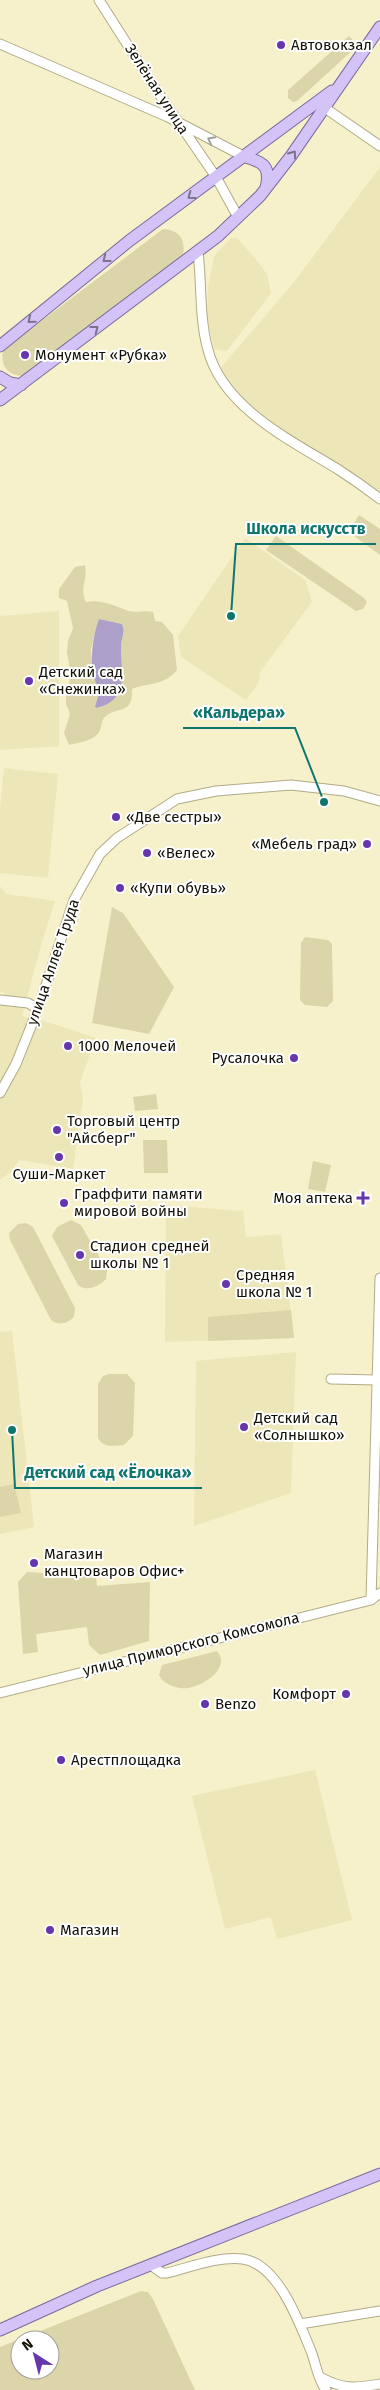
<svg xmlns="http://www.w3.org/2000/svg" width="380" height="2390" font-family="'Fira Sans',sans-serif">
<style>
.built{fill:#ede6b8}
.green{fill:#dcd5a9;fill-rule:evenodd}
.water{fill:#aca0cb}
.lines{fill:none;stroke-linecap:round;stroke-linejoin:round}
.minor-casing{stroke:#b0ab87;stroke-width:11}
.major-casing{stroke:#7c6a9e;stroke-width:13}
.minor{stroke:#fff;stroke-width:9}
.major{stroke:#d3c3f7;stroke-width:11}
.oneway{stroke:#a09f9b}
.oneway2{stroke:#7c728a}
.poi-dot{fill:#6636ad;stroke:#fff;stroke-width:2}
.labels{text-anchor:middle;stroke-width:4;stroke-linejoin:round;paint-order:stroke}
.poi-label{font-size:15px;fill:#121004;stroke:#fff;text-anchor:start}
.street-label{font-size:15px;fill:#121004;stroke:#fff}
.leader{fill:none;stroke:#0f766e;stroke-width:2}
.callout-dot{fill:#0f766e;stroke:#fff;stroke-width:2}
.callout-label{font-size:16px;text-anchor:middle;font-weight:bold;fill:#0f766e;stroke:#fff;stroke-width:4;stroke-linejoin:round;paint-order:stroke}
</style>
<rect width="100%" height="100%" fill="#f7f1cb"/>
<path class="built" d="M380,167V496L289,436L238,398L218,371L295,281Z
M231,238H237L255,258L267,274L271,293L227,351L214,349L207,317L208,287L214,256Z
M245,538L305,580L312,602L260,672L259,682L246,700L181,657L178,636Z
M59,611V746L0,750V616Z
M4,768L58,774L48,878L0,873V809Z
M0,886L6,894L55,901L41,945L22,1016L51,1023L96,1038L80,1082L83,1098L73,1169L19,1160L11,1172L0,1180V1007L4,992H0Z
M166,1205L243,1211L246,1237L281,1234L294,1338L165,1342Z
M12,1331L34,1527L0,1534V1332Z
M296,1352L291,1493L194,1526L196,1361Z
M315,1770L352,1920L277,1939L271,1917L225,1929L192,1796Z"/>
<path class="green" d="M349,36L356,43L354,49L297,101L293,102L288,98V90Z
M163,229C179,230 186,239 183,255L22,376C7,375 0,365 3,350Z
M359,515L380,529V555L350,533V530Z
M276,536L364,598L367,602L363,609L356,611L266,550Z
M85,565C88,579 79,589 86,602C102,599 114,606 129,611C135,613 145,610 153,612L155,621L162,622L173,635L177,670C164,686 150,682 132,689C133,715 119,706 106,716C101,720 102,726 100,730C96,741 79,742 69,745L64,733L70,714L66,704V693L71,675L67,652L68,641L73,628L67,601L59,598V589L75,567ZM99,619L122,624C126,633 121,637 121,647C121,670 129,702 96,708L95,705L100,690L93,678L91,649Z
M112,907L123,913L174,987L149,1034L92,1023Z
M305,937L328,940L332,944L333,1001L327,1007L305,1005L300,1000L301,943Z
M156,1094L158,1109L135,1111L133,1097Z
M143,1140H167L168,1173H144Z
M313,1161L331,1165L325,1192L308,1189Z
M71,1220L81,1225L107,1270L106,1279C98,1287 87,1292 78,1285L52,1236L57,1227Z
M26,1223L33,1227L75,1308L74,1317C67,1324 59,1326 51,1320L10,1240L9,1233L18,1224Z
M291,1310L294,1338L208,1341V1317Z
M109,1374H127L135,1383L133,1436L124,1445C114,1446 103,1448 98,1438V1384L103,1376Z
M14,1484L21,1513L0,1517V1487Z
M27,1572L96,1576L97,1586L150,1582L149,1641L100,1655L89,1645L87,1627L36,1634L38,1652L23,1654L18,1582Z
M217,1651C233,1670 197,1691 180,1688C173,1687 167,1684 162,1680L159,1675L162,1665Z
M141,2291L148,2292L153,2299L195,2390H0V2347ZM20,2340H50V2370H20Z"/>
<path class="water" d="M99,619L122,624C126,633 121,637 121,647C121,672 130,701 96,708L95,706L100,690C87,674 92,638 99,619Z"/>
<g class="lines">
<g class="minor-casing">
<path id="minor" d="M99,0L155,88L216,177L238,217
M0,44L168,117L245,157
M325,108L380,146
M198,252C202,284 199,318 208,350C223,408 292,441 339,470C353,479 367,489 380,499
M0,1000L28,1003L38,1009
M0,1093L16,1064L38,1009L74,900L100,854L117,838L177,799L216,791L291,785L344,791L380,801
M331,1379L377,1380
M371,1600L380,1278
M0,1693L371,1600L380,1593
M151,2265L162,2273H167C191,2267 218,2256 243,2259C278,2264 299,2322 311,2351C316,2364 318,2380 326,2390
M300,2324L380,2311
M320,2377C344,2390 354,2388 380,2384"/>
</g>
<g class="major-casing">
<path id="major" d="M245,157C264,162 271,167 266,188
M0,346L129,241L332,91
M0,377L10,383L21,385
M0,400L218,236L260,196L291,156L380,27
M0,2330L97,2286L380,2174"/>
</g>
<use href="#minor" class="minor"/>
<use href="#major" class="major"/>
</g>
<defs><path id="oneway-chevron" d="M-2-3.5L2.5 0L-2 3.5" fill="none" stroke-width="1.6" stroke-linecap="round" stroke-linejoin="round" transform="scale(1.25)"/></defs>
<use class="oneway" href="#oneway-chevron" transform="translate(211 140) rotate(-152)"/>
<g class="oneway2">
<use href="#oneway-chevron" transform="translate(293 154) rotate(-54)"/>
<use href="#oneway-chevron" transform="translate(191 196) rotate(144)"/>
<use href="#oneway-chevron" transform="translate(106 259) rotate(142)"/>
<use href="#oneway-chevron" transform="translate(31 320) rotate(140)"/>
<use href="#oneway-chevron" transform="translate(95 329) rotate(-37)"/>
</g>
<g class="poi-dot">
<circle cx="281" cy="45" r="5"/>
<circle cx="25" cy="355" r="5"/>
<circle cx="29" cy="681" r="5"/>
<circle cx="116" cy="817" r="5"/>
<circle cx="367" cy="844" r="5"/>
<circle cx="147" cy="853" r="5"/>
<circle cx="120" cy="888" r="5"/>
<circle cx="68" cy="1046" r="5"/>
<circle cx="294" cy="1058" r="5"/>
<circle cx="57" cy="1130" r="5"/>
<circle cx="59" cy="1157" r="5"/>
<path d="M360.5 1190.5h5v5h5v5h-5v5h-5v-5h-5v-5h5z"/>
<circle cx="64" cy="1203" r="5"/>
<circle cx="80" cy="1255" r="5"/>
<circle cx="226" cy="1284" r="5"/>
<circle cx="244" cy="1427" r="5"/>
<circle cx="34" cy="1563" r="5"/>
<circle cx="346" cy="1694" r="5"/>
<circle cx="205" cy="1704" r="5"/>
<circle cx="61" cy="1760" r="5"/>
<circle cx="50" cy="1930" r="5"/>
</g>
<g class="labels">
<g class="poi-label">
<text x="291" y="50">Автовокзал</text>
<text x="35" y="360">Монумент «Рубка»</text>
<text x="39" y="677">Детский сад<tspan x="39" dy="17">«Снежинка»</tspan></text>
<text x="126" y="822">«Две сестры»</text>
<text x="357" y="849" text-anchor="end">«Мебель град»</text>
<text x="157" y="858">«Велес»</text>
<text x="130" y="893">«Купи обувь»</text>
<text x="78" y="1051">1000 Мелочей</text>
<text x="284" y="1063" text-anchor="end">Русалочка</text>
<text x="67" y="1126">Торговый центр<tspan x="67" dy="17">"Айсберг"</tspan></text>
<text x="59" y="1179" text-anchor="middle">Суши-Маркет</text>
<text x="74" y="1199">Граффити памяти<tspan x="74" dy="17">мировой войны</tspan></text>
<text x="353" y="1203" text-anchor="end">Моя аптека</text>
<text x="90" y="1251">Стадион средней<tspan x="90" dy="17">школы № 1</tspan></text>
<text x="236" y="1280">Средняя<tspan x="236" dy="17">школа № 1</tspan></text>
<text x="254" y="1423">Детский сад<tspan x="254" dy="17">«Солнышко»</tspan></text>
<text x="44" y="1559">Магазин<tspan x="44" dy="17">канцтоваров Офис+</tspan></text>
<text x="336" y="1699" text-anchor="end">Комфорт</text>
<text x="215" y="1709">Benzo</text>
<text x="71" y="1765">Арестплощадка</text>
<text x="60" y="1935">Магазин</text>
</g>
<g class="street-label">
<text transform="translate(157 89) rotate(57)" y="5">Зелёная улица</text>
<text transform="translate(53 962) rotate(-71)" y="5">улица Аллея Труда</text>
<text transform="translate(191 1644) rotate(-14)" y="5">улица Приморского Комсомола</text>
</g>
</g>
<path class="leader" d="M231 616L236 544H376M324 802L295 728H183M12 1430L15 1488H202"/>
<g class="callout-dot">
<circle cx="231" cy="616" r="5"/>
<circle cx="324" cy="802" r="5"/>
<circle cx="12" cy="1430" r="5"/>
</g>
<g class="callout-label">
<text x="306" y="534">Школа искусств</text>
<text x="239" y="718">«Кальдера»</text>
<text x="108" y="1478">Детский сад «Ёлочка»</text>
</g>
<g transform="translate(35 2355) rotate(324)"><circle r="24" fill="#ffffff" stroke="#a09f9b"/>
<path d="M0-4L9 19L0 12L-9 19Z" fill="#6636ad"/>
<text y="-8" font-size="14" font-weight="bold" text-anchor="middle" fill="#121004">N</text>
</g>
</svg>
